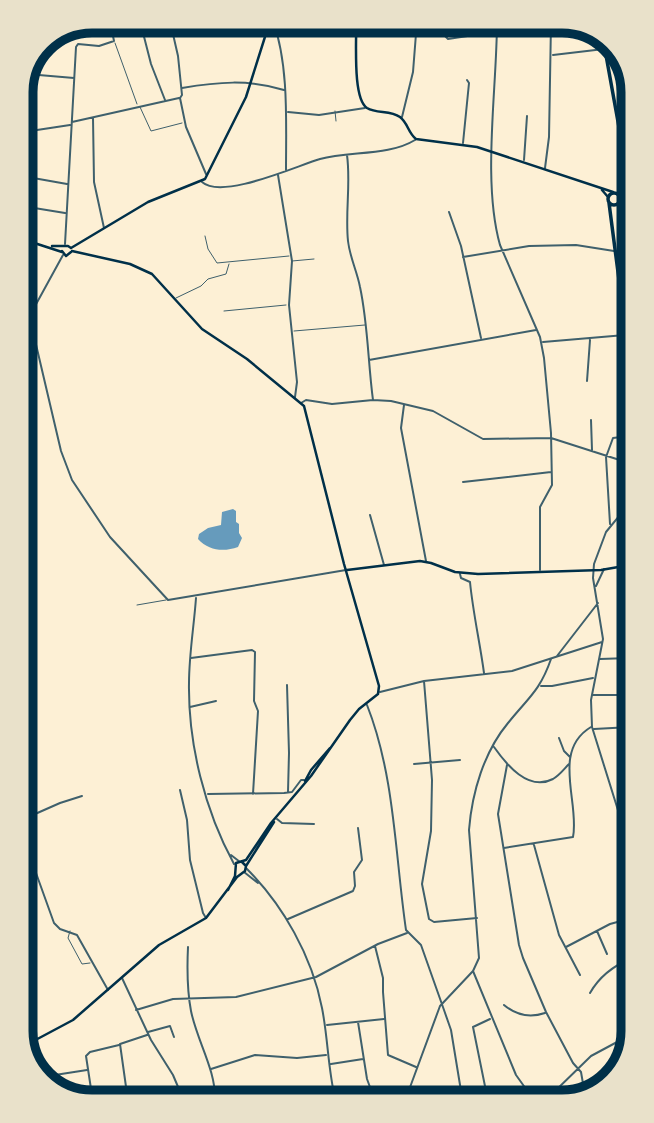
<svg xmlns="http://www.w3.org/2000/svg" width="654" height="1123" font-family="'Sofia Sans Condensed',sans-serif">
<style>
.water{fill:#669bbc}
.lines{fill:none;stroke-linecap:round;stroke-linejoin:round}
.service{stroke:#3f606c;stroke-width:1}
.minor{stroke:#3f606c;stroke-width:2}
.secondary{stroke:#003049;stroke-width:2.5}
.primary{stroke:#003049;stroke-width:3.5}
.rail{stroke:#657d81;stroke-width:2}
.rim{fill:none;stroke:#003049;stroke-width:9}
</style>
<rect width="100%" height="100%" fill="#fdf0d5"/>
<path class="water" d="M233,509L236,511V522L239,524V533L242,538L238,547C224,552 209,551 198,539L199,534L208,528L221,525L222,512Z"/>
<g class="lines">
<path class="service" d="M115,43L137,104
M140,107L151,131L182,123
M335,111L336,121
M205,236L208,249L217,263L289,256
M292,261L314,259
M176,298L201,286L208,279L226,274L229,264
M224,311L286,305
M294,331L365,325
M137,605L166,600
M70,931L68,938L82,964L90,963"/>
<path class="minor" d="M140,21L151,64L165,100
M170,21L178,56L182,95L180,98L186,127L206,174
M273,21C289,65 286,123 286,170
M445,21V36L448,39L566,21
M497,21C497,89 482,181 500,245L540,337L544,358L551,433L552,485L540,507V570
M553,55L604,49
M27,74L74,78
M182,88C217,82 249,79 284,90
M288,112L319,115L365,108
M402,117L413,72L417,21
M93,118L94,182L104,228
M72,122L179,98
M21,129L37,130L70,125
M463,143L469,83L467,80
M347,155C351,184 345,212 348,241C350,258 357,271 360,287C368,324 368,363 373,400
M524,160L527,116
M545,168L549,137L551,23
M278,175L292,261L289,305L297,382L295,397
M22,176L67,184
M202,182C222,200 296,166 320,159C350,151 389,156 415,140
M22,206L65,213
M449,212L461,246L481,338
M65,244L76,47L78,44L99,46L114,41L110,21
M463,257L529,246L576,245L614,251
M35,307L34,336L61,451L72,480L110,537L168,600L346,570
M23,328L63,255
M543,342L625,335
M369,360L536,330
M587,381L590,340
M301,403L306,400L332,404L373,400L391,401L433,411L483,439L551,438L629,463
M404,405L401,428L426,561
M591,420L592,450
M463,482L551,472
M629,504L606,532L594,564L593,578L603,639L591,700L592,727L632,855
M370,515L384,565
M610,524L606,457L613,438L629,436
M460,574L461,578L470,582C473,613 480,643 484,673
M596,586L604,569
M196,598C194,626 189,655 189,683C188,744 205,811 234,864
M557,656L598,603
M191,658L252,650L255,652L254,701L258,711L253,794
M600,659L630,658
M424,681L432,780L431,831L422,884L429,919L434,922L477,918
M287,685L289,753L288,792
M541,686H552L593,678
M380,692L424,681L512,671L602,642
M592,695H628
M367,705C395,776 395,855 406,930L421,945L444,1010L451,1030L462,1097
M629,706V658
M190,707L216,701
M594,729L631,727
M559,738L564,751L570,757
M494,747C506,764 528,792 553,779C560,775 564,769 569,764
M414,764L460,760
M507,765L498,814L519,945L523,958L546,1012L573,1063L581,1072L585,1095
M180,790L187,820L190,860L203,913L206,918
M208,794L284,793L292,792L301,780H304
M26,818L60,803L82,796
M277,819L282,823L314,824
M534,845L559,935L580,975
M27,848L54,923L60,929L77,935L108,990
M504,848L573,837C580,803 551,751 591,727
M231,855L240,862
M246,868C283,905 312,956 322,1008C328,1038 328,1069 335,1098
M244,872L258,883
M288,919L353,891L355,886L354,872L362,860L358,828
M597,931L607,954
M375,946L383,978V992L388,1055L416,1067
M188,947C187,968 187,990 191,1011C197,1041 216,1070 215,1100
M566,947L610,924L632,918
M473,971L516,1075L531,1096
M122,978L151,1040L173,1075L184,1101
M590,993C599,977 615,965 632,958
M504,1005C517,1016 530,1018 545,1013
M136,1010L173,999L236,997L316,977L378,944L407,933
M358,1022L367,1079L374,1098
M327,1025L384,1019
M148,1032L170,1026L174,1037
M331,1064L363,1059
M211,1069L255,1055L297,1058L326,1055
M42,1077L87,1070
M52,1077L55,1091
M551,1095L591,1056L632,1034
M487,1096L473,1027L490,1019
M405,1097L409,1090L440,1006L473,971L479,958L469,830C472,792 484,752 508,723C528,698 540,691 551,659
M128,1101L120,1044L147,1035
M93,1102L86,1056L90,1052L119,1045"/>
<path class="secondary" d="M356,21C357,39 352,98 367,108C377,114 390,110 400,117C408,123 408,133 416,139L477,147L613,192
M602,190L608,197
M620,196L627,194
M620,202L627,197
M22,239L62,252
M52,246H68L71,248
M71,248L148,202L205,179L246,97L270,21
M62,251L66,256L71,252
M72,251L130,264L152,274L202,329L247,359L304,406L344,564L379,686L378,694L359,709L350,720L311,776L271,823L246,860L236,863L235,876L228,890
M347,570L420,561L431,563L455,572L478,574L601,570L630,565
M305,781L311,770L330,748
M246,866L274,822
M28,1044L73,1020L159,945L206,918L237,877L245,871L246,866L242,862"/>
<path class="primary" d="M602,33L622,144L624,189L619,195
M608 199a6 6 0 1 1 12 0a6 6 0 1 1-12 0Z
M609,203L628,349"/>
<path class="rail" d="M622,57L626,83
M627,221L623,259L628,304"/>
</g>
<path d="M0 0H654V1123H0ZM92 33H562A59 59 0 0 1 621 92V1031A59 59 0 0 1 562 1090H92A59 59 0 0 1 33 1031V92A59 59 0 0 1 92 33Z" fill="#e9e1ca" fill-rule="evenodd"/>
<path class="rim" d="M92 33H562A59 59 0 0 1 621 92V1031A59 59 0 0 1 562 1090H92A59 59 0 0 1 33 1031V92A59 59 0 0 1 92 33Z"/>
</svg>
